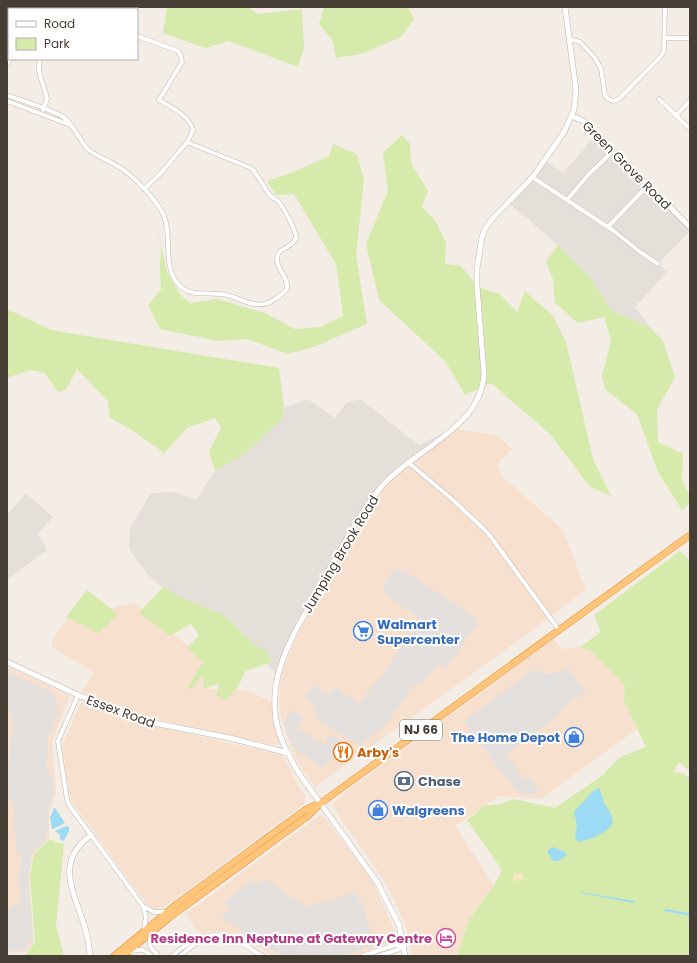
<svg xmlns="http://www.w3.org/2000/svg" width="697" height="963" font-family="Poppins,sans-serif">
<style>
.commercial{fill:#f7e1ce}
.industrial{fill:#e5dfda}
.green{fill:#d5eaab}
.sand{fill:#fae6be}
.parking{fill:#e4e0dd}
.water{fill:#9ddbf4}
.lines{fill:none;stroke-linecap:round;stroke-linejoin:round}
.minor-casing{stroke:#c2b6aa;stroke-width:5}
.tertiary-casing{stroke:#c2b6aa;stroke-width:6}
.trunk-casing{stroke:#e68a2c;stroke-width:7}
.minor{stroke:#fff;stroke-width:4}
.tertiary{stroke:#fff;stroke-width:5}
.trunk{stroke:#ffc57b;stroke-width:6}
.labels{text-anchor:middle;stroke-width:4;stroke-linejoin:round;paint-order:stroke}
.shield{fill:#fff;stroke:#7e7771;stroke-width:1}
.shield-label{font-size:12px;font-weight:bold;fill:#463d34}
.street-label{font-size:13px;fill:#463d34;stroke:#fff}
.shop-label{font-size:13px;font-weight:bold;fill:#366cbe;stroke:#fff;text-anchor:start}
.food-label{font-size:13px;font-weight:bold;fill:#c56008;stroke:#fff;text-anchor:start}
.service-label{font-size:13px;font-weight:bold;fill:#4e5e75;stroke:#fff;text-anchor:start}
.hotel-label{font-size:13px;font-weight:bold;fill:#b23c85;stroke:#fff;text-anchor:end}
</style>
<rect width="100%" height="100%" fill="#f3ede5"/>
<path class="commercial" d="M457,426L460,429L498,436L512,449L497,464L501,475L563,530L586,590L511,646L315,787L302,769L292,751L281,718L279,699L280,686L282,674L288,657L297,636L345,548L367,515L363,512L383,485Z
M135,603L207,661L208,689L244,690L274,702L272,708V719L281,745L270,744L141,716L82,692L94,672L51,647L53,639L68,617L98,631L115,607Z
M553,639L562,649L580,647L591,651L625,685L624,701L638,728L541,799L499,796L455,826L494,886L470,918L457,956H412L406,926L398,908L383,879L343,822L333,804L348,790Z
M7,666L70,696L61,717L52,742L56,792L49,815V839L33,854L29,875L34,942L27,952L7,953Z
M87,701L109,711L138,722L282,755L289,766L297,784L306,796L304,804L163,908L152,910L146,903L72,802L69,792L62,746L81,702Z
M320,815L325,818L373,882L393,927L396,940L370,951L354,956H274L234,934L217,931L199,934L186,914Z"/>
<path class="industrial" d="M596,135L690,227V231L658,264L668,271L635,307L651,328L612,311L588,275L558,245L510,204L544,160L563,173Z
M308,399L335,418L346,403L360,399L419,445L457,426L383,485L357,518L326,571L287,643L276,673L220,616L175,596L149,577L129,548L130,528L151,493L176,492L196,500L215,471L247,452L282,419L284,408Z
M26,493L53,517L38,534L47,550L7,580V515Z"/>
<path class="green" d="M7,7H54L52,9H9V51L7,53Z
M167,7H202L204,8L207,7H248L258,14L302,9L304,48L298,67L229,41L205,48L163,33Z
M324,7H408L414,19L401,37L361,54L336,58L333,41L319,24Z
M402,135L410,144L411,163L428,191L422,207L435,220L446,243L445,264L461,266L478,287L499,294L517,312L525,291L553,316L566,342L593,459L611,496L590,487L550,434L491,383L465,395L446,362L379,300L366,244L388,191L383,153Z
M333,144L357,154L364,179L356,255L367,324L314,347L288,354L247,339L218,341L160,329L148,305L161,290L160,268L161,249L156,225L167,272L182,297L191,303L217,299L265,313L295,329L320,327L343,316L336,264L294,194L276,195L267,181L294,172L329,156Z
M558,245L588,275L612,311L651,328L663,341L675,377L657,410L658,442L683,454L682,480L690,496V503L682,510L658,472L637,414L605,389L602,376L611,341L604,317L578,323L555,303L553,279L546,262Z
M7,309L51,330L279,368L284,408L282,419L247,452L215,471L209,452L221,427L215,418L187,428L164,453L132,430L110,418L108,401L77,369L66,390L58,392L45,373L30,370L7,378Z
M680,551L690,560V771L679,762L674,772L685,774L690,779V956H457L470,918L494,886L502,870L467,820L484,806L500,804L514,799L555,808L603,775L620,757L646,747L624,701L625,685L591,651L580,647L601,632L594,615Z
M164,586L178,596L225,616L255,645L265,650L272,662L246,671L237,688L226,700L216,695L219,684L204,688L203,675L190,690L188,687L203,662L188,648L199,635L191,624L170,636L139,613Z
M87,590L118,614L99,633L66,617Z
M50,839L58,843L64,844L56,926L64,956H25L35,942L30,875L34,854Z"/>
<path class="sand" d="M515,873L518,874L521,873H523L524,879L520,881L518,877V881H514L513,879Z"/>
<path class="parking" d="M394,569L404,571L476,618L477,624L446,669L440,663L431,672L423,683L412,687L385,726L359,745L318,720L315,713L314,705L305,696L313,685L329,695L335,687L360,704L374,684L382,677L417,622L418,617L387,596L384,585Z
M569,669L586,691L565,706L557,717L506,754L525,780L529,777L539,793L530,795L517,792L463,722L533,670L549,674Z
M7,671L51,692L50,695H55L58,715H55V716L57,718L47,739L49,759L46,760L49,775H52L54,793L47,817L49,833H46V836L48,838L32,853L28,874L33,941H30L27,947V950L7,951V910L18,901L20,903L18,905L22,910L24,909V907H21L18,874L21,873L19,872L22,853H25L20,852V855L17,856L13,803L9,801L8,766L13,723L7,701Z
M293,710L304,717L297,728L324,744L331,734L344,742L330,762L328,761L323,768L295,749L291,743L284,726L285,721Z
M266,879L289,896L305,906L324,902L356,892L359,902L362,901L373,938H370L373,947L367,948L366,945L364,946V949L340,956H293L291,954L290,956H285L261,946L221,916L229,908L224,902L252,881L254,883L261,881H264Z"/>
<path class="water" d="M598,788L600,789L604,803L610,812L613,822C607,834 590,840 578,842L575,837L577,825L574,812L592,792Z
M54,808H55L65,823L53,829H52L50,818Z
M66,826L69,827V831L64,841L60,839V835L55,831Z
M553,847L565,852L567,855L558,861H553L548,853V850Z
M580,892L635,901L634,903L580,893Z
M665,909L690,913V916L664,911Z"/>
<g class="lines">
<g class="minor-casing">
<path id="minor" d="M665,38H690
M569,39L580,42L595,58L601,69L605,95L608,99L613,101L619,99L661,56L664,51L665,7
M40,59C36,74 45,85 47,99L43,110
M7,95C22,101 51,109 63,117C75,125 79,142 90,151C98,157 110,161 119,167C134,176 157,200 164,216C173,239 161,267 180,286C192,297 206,292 221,294C240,296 257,313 275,299C280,296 284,293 287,289C289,277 276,269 277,258C278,247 293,248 296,238C297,232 283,207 279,202C276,199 272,198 269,194C264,187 259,178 254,171L251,168L189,143L188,141L193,130C190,116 171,107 159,100L182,62L181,56L178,51L137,36
M659,99L690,129
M7,101L70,125
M676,115L690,101
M532,177L614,231L640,252L658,264
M144,189L161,173L188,141
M567,200L588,175L612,152
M608,227L647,186
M409,463L453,500L488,533L559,630
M78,695L58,741L67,799L69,805L143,906L146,917L144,930
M143,906L154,912H166
M150,933V946L158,956
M131,952C140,948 144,949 151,956
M172,956C193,938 214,927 241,942C248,947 255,952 263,956
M180,956L196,943L210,937
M362,956L395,945L404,946
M378,956L397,950L403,946"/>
</g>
<g class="tertiary-casing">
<path id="tertiary" d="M58,9L61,7
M7,64L10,59
M572,116L583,121L690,227
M7,662L78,695L144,721L230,738L288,753
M90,956C89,946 88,935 84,925C74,891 54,862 91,835
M405,956L399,925L377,882L298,772C288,754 275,731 275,710C274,695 276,679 281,665C290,637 307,611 321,585C340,551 358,514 383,485C415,449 481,428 484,374L477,286V268L482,237L485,229L493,218L528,182L537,171L564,132L574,110L576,90L565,7"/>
</g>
<g class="trunk-casing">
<path id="trunk" d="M114,956L177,904L305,810L316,805
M123,956L170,917L308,816L321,803L690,535"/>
</g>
<use href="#minor" class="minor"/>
<use href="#tertiary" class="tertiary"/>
<use href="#trunk" class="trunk"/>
</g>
<defs>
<g id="supermarket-ring" transform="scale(1)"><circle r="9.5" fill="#fff" stroke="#3f7fe0" stroke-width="1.5"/><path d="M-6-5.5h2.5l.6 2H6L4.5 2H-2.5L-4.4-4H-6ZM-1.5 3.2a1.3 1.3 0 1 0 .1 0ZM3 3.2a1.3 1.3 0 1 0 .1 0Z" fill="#3f7fe0"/></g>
<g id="shop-ring" transform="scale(1)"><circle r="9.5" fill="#fff" stroke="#3f7fe0" stroke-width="1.5"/><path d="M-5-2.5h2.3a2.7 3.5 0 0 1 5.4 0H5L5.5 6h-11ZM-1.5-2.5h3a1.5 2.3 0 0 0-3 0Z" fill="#3f7fe0"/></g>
<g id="restaurant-ring" transform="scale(1)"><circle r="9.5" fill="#fff" stroke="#e8710a" stroke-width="1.5"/><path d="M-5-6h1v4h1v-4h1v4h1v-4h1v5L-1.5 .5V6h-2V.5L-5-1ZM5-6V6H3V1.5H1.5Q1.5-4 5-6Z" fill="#e8710a"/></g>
<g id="bank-ring" transform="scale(1)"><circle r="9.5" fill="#fff" stroke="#5c6f8a" stroke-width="1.5"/><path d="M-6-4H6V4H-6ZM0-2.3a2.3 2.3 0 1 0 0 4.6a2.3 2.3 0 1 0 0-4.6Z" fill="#5c6f8a"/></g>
<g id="hotel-ring" transform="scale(1)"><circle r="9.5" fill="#fff" stroke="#d1479c" stroke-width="1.5"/><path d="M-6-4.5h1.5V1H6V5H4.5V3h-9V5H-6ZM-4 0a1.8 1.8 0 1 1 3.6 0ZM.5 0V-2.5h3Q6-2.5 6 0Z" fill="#d1479c"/></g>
</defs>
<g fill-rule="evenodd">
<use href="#supermarket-ring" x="363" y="631"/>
<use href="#shop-ring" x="574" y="737"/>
<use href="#restaurant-ring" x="343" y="752"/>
<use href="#bank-ring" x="404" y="781"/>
<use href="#shop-ring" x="378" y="810"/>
<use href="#hotel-ring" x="446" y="938"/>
</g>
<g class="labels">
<rect class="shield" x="400" y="720" width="42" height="20" rx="3"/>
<g class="shield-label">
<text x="421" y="734">NJ 66</text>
</g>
<g class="street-label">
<text transform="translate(627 165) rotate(45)" y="5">Green Grove Road</text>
<text transform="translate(340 554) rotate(-59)" y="5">Jumping Brook Road</text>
<text transform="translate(121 711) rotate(20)" y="5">Essex Road</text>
</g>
<g class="shop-label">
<text x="377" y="629">Walmart<tspan x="377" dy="15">Supercenter</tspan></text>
<text x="560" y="742" text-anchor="end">The Home Depot</text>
<text x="392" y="815">Walgreens</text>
</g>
<g class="food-label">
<text x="357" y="757">Arby's</text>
</g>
<g class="service-label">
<text x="418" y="786">Chase</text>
</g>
<g class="hotel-label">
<text x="432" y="943">Residence Inn Neptune at Gateway Centre</text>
</g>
</g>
<rect width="697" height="963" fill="none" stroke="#463d34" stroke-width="16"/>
<rect x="8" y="8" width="130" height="52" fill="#ffffff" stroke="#b5b1ae"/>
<rect x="16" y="21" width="20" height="6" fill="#ffffff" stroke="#b5b1ae"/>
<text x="44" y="28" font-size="12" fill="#463d34">Road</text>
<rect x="16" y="38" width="20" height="12" fill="#d5eaab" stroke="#b5b1ae"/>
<text x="44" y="48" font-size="12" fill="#463d34">Park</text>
</svg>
